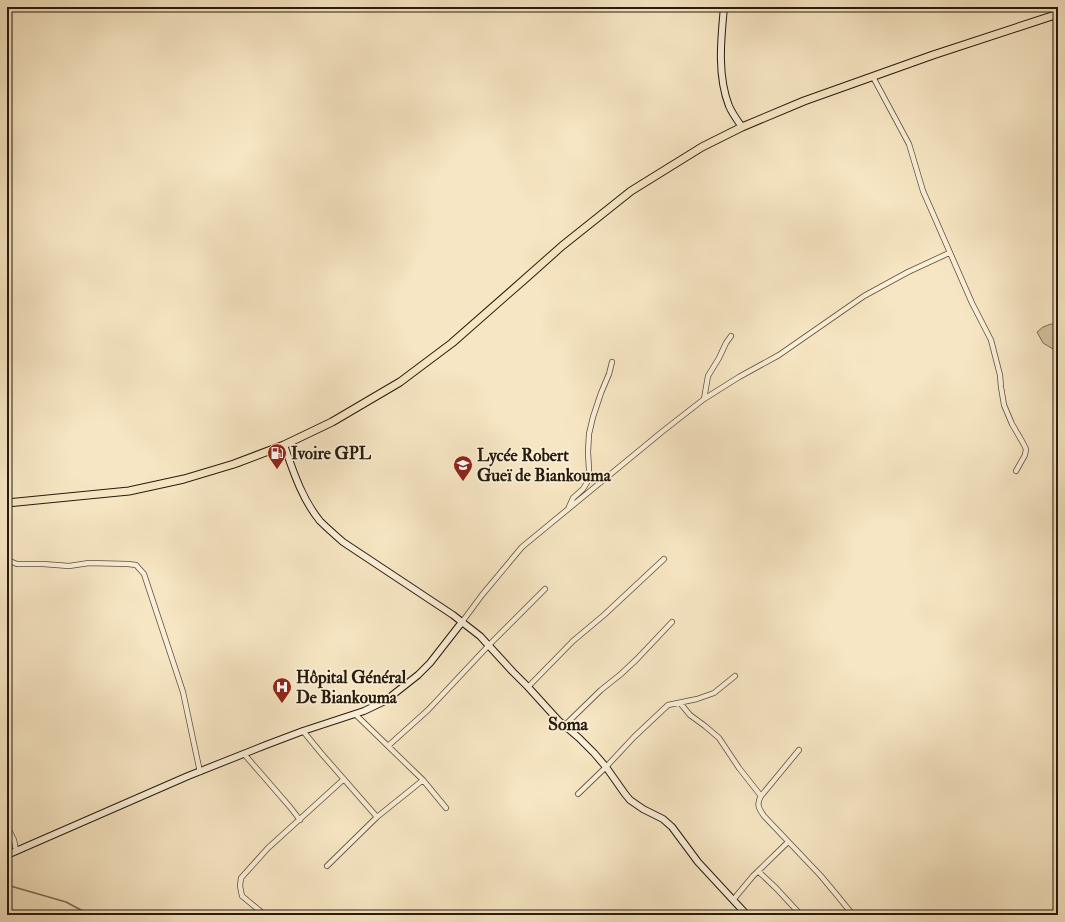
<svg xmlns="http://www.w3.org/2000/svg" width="1065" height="922" font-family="'IM FELL Double Pica',serif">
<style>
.green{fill:#d4c3a4;stroke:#7e6f58}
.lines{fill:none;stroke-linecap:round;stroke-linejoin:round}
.stream{stroke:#796b55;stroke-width:1.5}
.street-casing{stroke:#5b4e3a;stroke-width:6}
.secondary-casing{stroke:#271b0c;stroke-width:8}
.primary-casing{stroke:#271b0c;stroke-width:9}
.street{stroke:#faefd8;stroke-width:4.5}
.secondary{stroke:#faefd8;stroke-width:6}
.primary{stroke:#f7e6c3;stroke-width:7}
.labels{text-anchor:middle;stroke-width:3.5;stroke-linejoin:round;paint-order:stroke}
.poi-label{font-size:17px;font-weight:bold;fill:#271b0c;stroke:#faefd8;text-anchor:start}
.neighbourhood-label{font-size:18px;font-weight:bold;fill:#271b0c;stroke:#faefd8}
</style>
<rect width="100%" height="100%" fill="#f7e6c3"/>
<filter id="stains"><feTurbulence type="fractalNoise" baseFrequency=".005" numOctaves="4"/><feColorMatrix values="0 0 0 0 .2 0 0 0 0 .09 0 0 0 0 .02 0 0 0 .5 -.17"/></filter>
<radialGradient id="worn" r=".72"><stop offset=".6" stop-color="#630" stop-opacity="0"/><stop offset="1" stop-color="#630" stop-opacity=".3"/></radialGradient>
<path class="green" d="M1051,324L1058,325V352L1043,343L1037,332L1043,327Z"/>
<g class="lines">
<path class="stream" d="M7,885L66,902L81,910L90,913H99L101,915"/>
<g class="street-casing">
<path id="street" d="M873,77L909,144L923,191L934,216L972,303L991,340L1000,375L1001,387L1004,405L1012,424L1023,443L1026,449L1025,455L1016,471
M704,399L708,376L719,358L726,343L731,336
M569,507L573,498L583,489L588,481L589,470L588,452L589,434L593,417L601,393L609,374L612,362
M7,560L17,564H43L69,566L89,563L128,564L136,565L144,574L183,692L200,772
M462,622L482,595L522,547L663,431L704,399L739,377L779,355L864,296L908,272L949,253
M528,687L573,641L604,615L664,559
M680,703L690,715L705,726L719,738L739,768L761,796
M355,714L423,780L446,808
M564,726L601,690L621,674L637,659L672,622
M303,731L321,753L377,817
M388,746L428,710L489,645L545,589
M799,750L761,796C756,804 759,809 764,816L821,876L836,894L853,915
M244,754L290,807L300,820
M578,794L606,767L634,737L668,705L697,699L714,693L735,676
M7,826L14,840L16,850
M327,866L377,817L423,780
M758,871L776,888L801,915
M733,900L753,876L788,842
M265,915L242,896L240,886L241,878L268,848L344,779"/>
</g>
<g class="secondary-casing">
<path id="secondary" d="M724,7C721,39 717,75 729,106C732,113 737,120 742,127
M284,445C293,471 302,499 320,521C327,528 335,535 343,542L453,615L480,636L513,672L528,687L558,720L579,738L594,753L606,767L625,794L630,800L643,809L663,819L672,827L698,862L747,915
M7,855L188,776L266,745L303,731L364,711L385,701L418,675L430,663L462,622"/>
</g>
<g class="primary-casing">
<path id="primary" d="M7,503L129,491L184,479L234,464L284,445L332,422L400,382L452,343L526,278L562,246L631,191L702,147L742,127L804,101L933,55L1058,14"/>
</g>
<use href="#street" class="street"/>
<use href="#secondary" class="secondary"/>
<use href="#primary" class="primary"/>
</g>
<defs>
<g id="fuel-pin" transform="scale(1)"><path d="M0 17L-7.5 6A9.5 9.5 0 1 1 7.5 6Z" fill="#8f2418" stroke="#faefd8"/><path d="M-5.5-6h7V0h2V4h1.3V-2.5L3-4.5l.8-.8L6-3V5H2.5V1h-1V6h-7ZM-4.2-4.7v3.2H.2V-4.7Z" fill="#fff"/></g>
<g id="school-pin" transform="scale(1)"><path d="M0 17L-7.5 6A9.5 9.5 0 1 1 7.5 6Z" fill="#8f2418" stroke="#faefd8"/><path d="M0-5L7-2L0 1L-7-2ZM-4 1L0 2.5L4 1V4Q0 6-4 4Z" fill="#fff"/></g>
<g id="hospital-pin" transform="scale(1)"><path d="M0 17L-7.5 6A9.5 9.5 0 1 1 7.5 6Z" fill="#8f2418" stroke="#faefd8"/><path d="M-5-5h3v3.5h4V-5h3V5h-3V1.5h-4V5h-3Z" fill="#fff"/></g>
</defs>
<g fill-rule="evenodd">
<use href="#fuel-pin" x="277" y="453"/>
<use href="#school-pin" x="463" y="465"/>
<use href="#hospital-pin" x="282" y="687"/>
</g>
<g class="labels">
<g class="poi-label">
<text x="291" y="459">Ivoire GPL</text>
<text x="477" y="461">Lycée Robert<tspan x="477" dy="20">Gueï de Biankouma</tspan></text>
<text x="296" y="683">Hôpital Général<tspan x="296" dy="20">De Biankouma</tspan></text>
</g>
<g class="neighbourhood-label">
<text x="568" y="730">Soma</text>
</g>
</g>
<rect width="1065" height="922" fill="none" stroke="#f7e6c3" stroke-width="24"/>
<rect x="8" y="8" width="1049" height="906" fill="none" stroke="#271b0c" stroke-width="2"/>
<rect x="12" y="12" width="1041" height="898" fill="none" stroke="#271b0c"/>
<rect width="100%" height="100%" filter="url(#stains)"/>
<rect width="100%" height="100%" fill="url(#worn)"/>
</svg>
